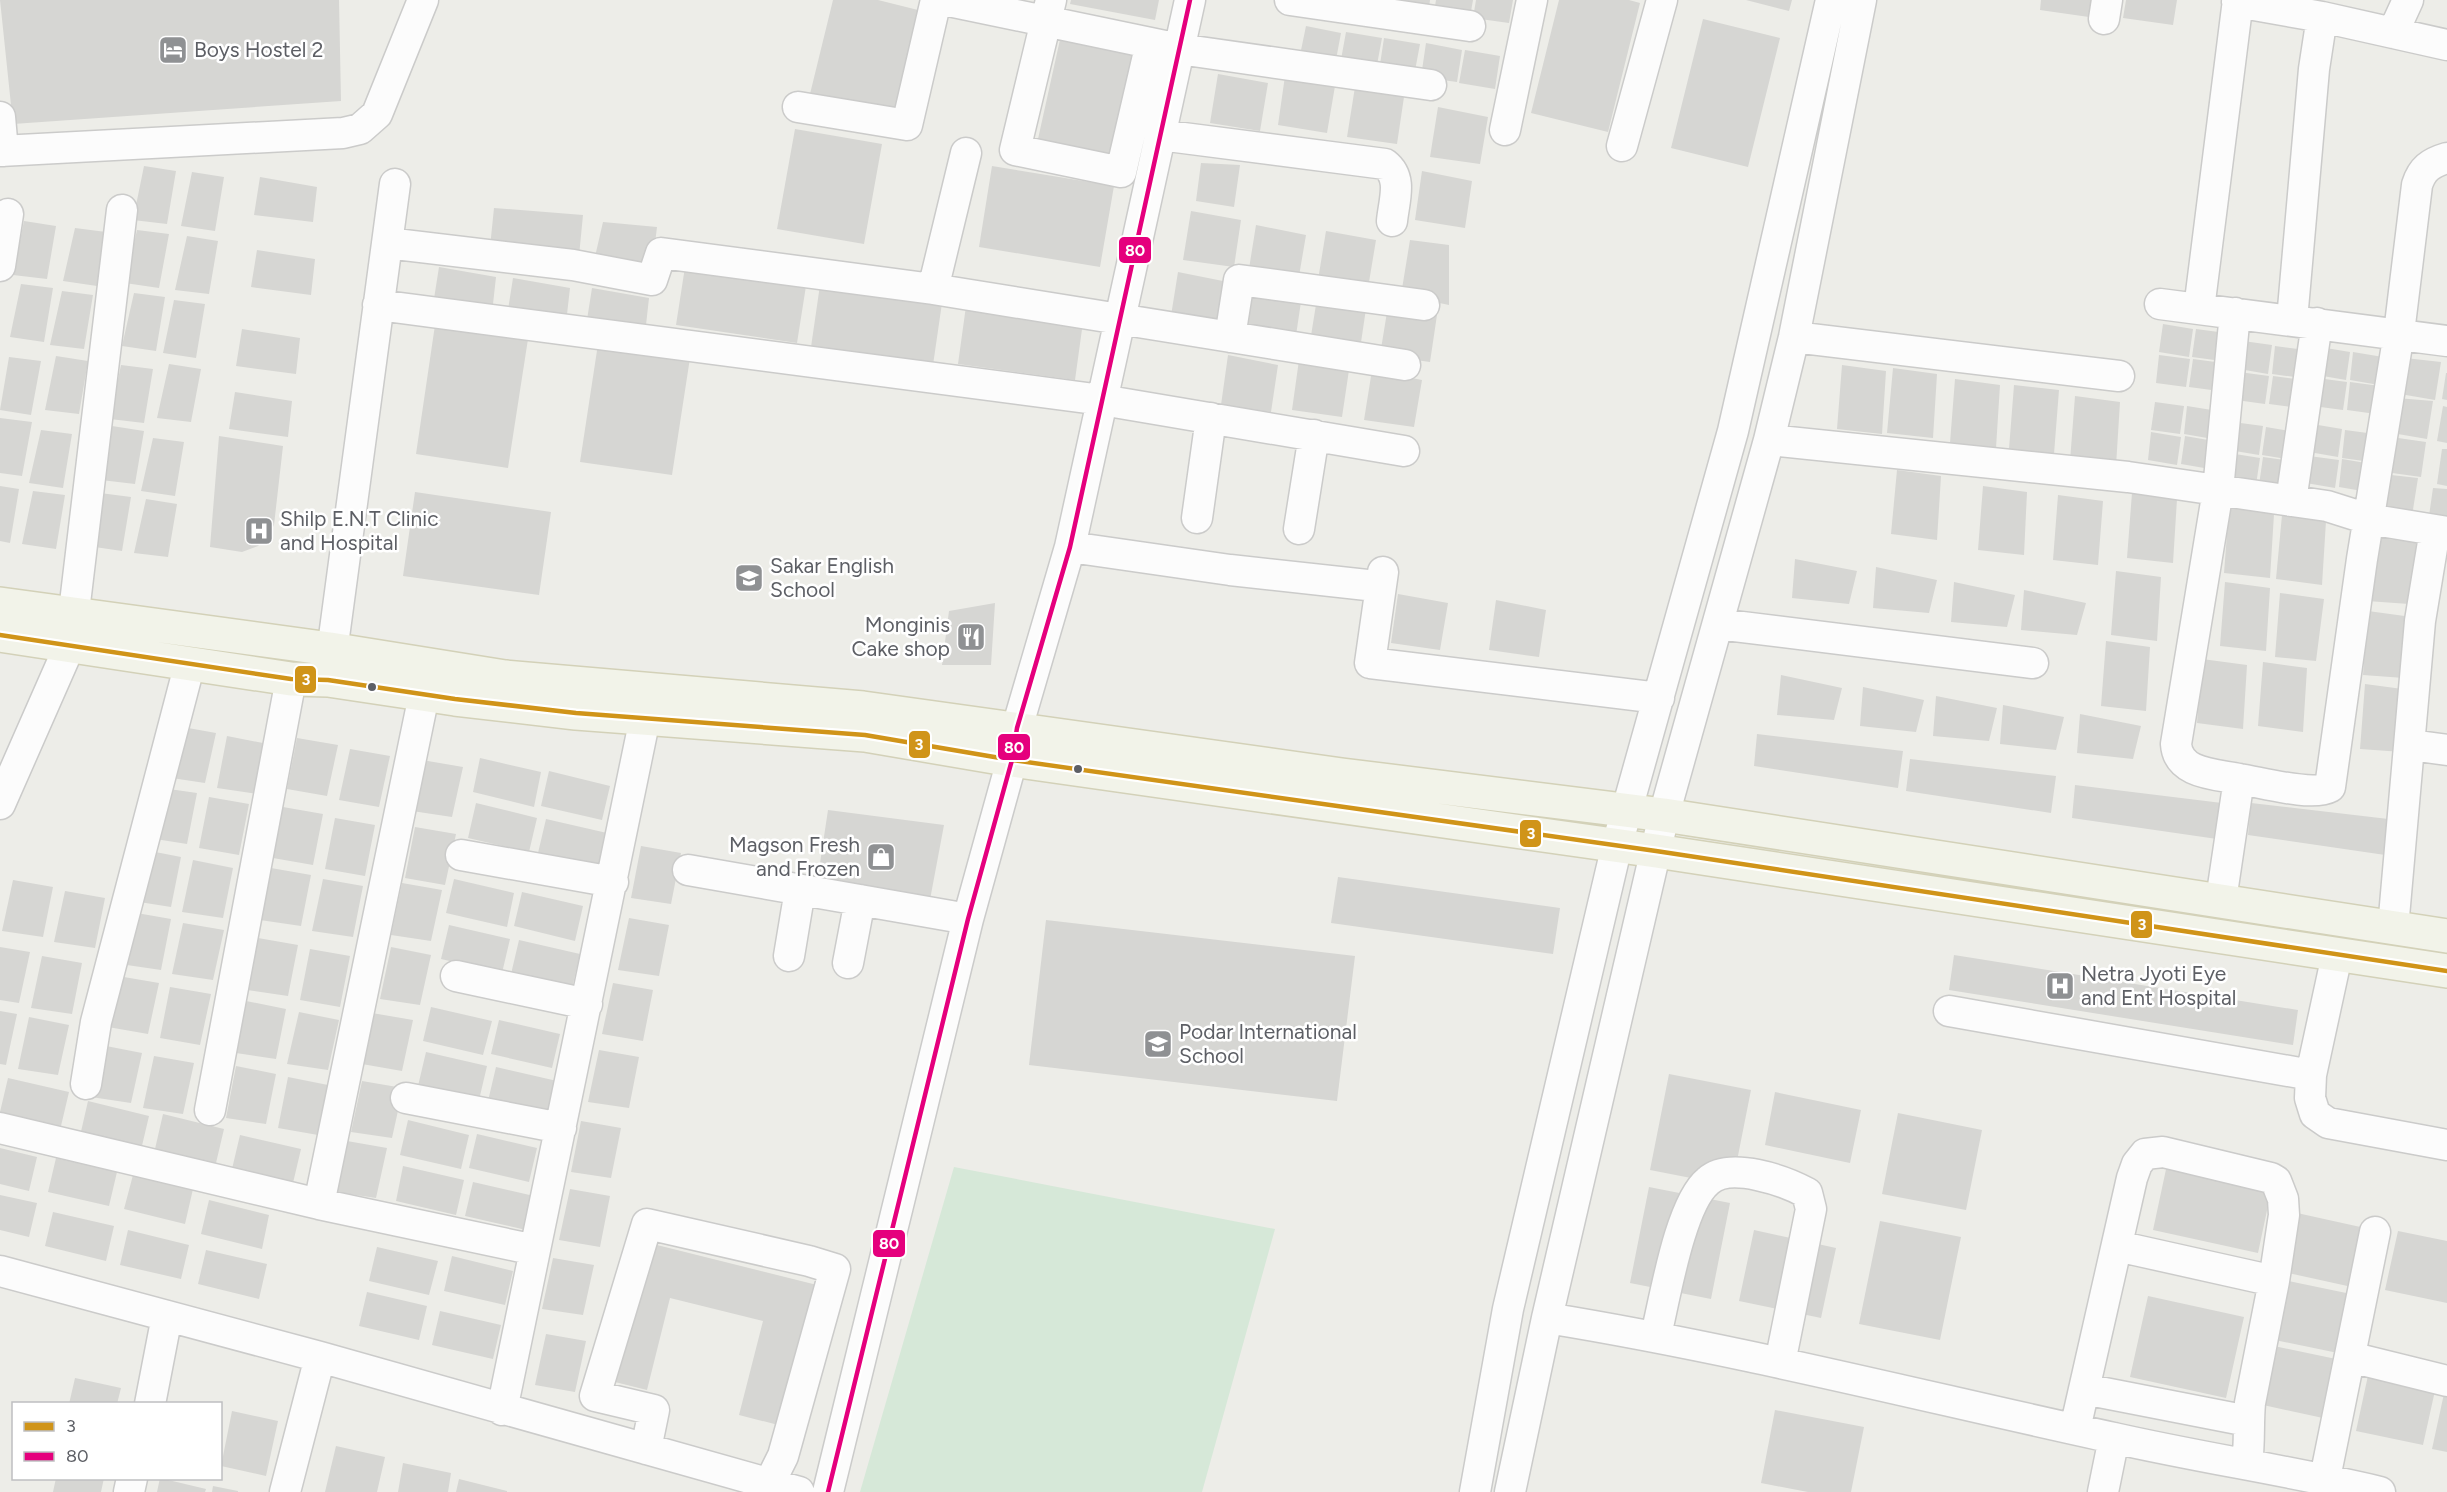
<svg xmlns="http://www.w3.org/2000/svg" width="2447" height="1492" font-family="Figtree,sans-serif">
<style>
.green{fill:#d6e8d8}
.building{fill:#d6d6d3}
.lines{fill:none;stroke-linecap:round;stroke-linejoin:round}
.minor-casing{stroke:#cbcbca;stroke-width:33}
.major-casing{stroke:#d3d1b8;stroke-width:36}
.minor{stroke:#fcfcfc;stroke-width:30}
.major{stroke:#f2f3e9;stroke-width:33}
.bus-1-casing{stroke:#fff;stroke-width:9}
.bus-2-casing{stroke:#fff;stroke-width:9}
.bus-1{stroke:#d09419;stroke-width:4.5}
.bus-2{stroke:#e5007d;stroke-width:4.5}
.bus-dot{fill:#5d5f65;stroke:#fff;stroke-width:2}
.labels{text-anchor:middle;stroke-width:5;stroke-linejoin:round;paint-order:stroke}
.poi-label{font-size:21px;fill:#5d5f65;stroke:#fff;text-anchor:start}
.line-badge{stroke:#fff;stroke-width:2}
.badge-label{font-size:16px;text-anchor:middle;font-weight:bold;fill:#fff}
</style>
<rect width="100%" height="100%" fill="#edede8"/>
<path class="green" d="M954,1167L1275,1229L1202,1492H860Z"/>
<path class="building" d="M0,0H339L341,101L13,124Z
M833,0H878L922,11L895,115L810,94Z
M1071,0H1159L1155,20L1070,4Z
M1393,0H1430L1428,14Z
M1436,0H1473L1470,17L1434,12Z
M1476,0H1513L1509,23L1473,18Z
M1559,0H1629L1640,3L1608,132L1531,113Z
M1746,0H1792L1789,11Z
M2041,0H2092L2089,17L2040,10Z
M2126,0H2177L2173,25L2123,18Z
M1703,19L1780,38L1748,167L1671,148Z
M1306,26L1341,33L1335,65L1299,60Z
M1346,32L1382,38L1376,70L1340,65Z
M1061,35L1145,53L1122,157L1038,139Z
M1384,38L1420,44L1414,76L1379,71Z
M1426,43L1462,50L1457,82L1421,77Z
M1465,50L1500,56L1495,89L1459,83Z
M1218,74L1268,83L1260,131L1210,123Z
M1285,76L1335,86L1327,133L1278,125Z
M1355,87L1404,97L1397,144L1347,137Z
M1438,107L1488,117L1480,164L1430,157Z
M795,129L882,144L864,244L777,229Z
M1201,163L1240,165L1234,207L1196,201Z
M144,166L176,171L167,224L133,220Z
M992,166L1114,186L1100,267L979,247Z
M1422,171L1472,181L1465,228L1415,220Z
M192,172L224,177L215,231L181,226Z
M260,177L317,187L313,222L254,215Z
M494,208L583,215L579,256L490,247Z
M1191,211L1241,220L1234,267L1183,260Z
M24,221L56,226L47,279L13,275Z
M603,222L657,227L652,267L594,261Z
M1256,225L1306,235L1298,282L1248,275Z
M75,228L106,232L97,286L63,281Z
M137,230L169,234L159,288L125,283Z
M1326,231L1376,240L1368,288L1318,280Z
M187,236L218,241L209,294L175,290Z
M1410,240L1449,245V305L1401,295Z
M257,250L315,259L311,295L251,287Z
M439,267L496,277L492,313L433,305Z
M685,267L806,286L797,343L676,325Z
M1178,272L1228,282L1220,329L1170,322Z
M513,278L570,288L566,323L507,316Z
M21,284L53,288L44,342L10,337Z
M820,285L942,303L933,365L811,347Z
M1253,285L1302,295L1295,342L1245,334Z
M592,288L649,298L645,334L586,326Z
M62,291L93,295L84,349L50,345Z
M1318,292L1367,302L1360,349L1310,342Z
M134,293L165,297L156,351L122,346Z
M174,300L205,304L196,358L163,353Z
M966,306L1083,322L1075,380L958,364Z
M1388,306L1437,315L1430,362L1380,355Z
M2163,324L2193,329L2189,357L2159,352Z
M435,325L528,339L508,468L416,454Z
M242,329L300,338L296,374L236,366Z
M2196,329L2226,333L2222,361L2192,357Z
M2243,341L2272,345L2268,374L2239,369Z
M598,344L690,358L672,475L580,462Z
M2275,346L2306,350L2302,378L2272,374Z
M2320,347L2350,352L2346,380L2317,375Z
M2353,352L2383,357L2379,385L2350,380Z
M1228,355L1278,365L1271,412L1221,405Z
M2159,355L2190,359L2186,387L2156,383Z
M56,356L88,361L79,414L45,410Z
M9,357L41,361L31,415L0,410Z
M2405,358L2441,362L2435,400L2400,394Z
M2193,359L2223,363L2219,391L2189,387Z
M1299,360L1349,370L1342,417L1292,410Z
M169,364L201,369L191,422L157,418Z
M121,365L153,369L144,423L110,419Z
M1842,365L1886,371L1882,434L1837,429Z
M1893,368L1937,374L1933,438L1887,433Z
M1372,370L1422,380L1414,427L1364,420Z
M2239,372L2269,376L2265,404L2236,400Z
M2446,373H2447V400L2442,399Z
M2273,376L2303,380L2298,408L2269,404Z
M2317,378L2347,382L2343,410L2313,406Z
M1955,379L2000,385L1996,448L1950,443Z
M2350,382L2380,386L2376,414L2347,410Z
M2014,385L2059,390L2054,454L2009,449Z
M235,392L292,401L288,437L229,429Z
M2075,396L2120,402L2116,466L2070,461Z
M2397,398L2433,401L2427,439L2392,433Z
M2155,402L2184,406L2180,434L2151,430Z
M2187,406L2218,411L2213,439L2184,434Z
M2443,406L2447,407V443L2437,441Z
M0,418L32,422L22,476L0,473Z
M2233,422L2263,426L2259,455L2229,450Z
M2312,424L2342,429L2338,457L2309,452Z
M112,426L144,431L135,484L101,480Z
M2266,427L2296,432L2292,460L2262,455Z
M41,430L72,434L63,488L29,483Z
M2345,430L2375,434L2371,462L2342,458Z
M2151,432L2181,437L2177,465L2148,460Z
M219,436L283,446L274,525L268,537L258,546L242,552L210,547Z
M2185,436L2214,441L2210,469L2181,464Z
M2391,437L2426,442L2421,477L2385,472Z
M153,438L184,442L175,496L141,491Z
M2442,449H2447V486L2437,484Z
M2229,453L2260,458L2256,485L2226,481Z
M2309,456L2339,460L2335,488L2306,483Z
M2263,457L2292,461L2289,489L2259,485Z
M2342,459L2372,464L2368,492L2339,487Z
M1897,470L1941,476L1937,540L1891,534Z
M2382,474L2418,478L2412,516L2376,509Z
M0,486L19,489L10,543L0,541Z
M1983,486L2027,492L2024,555L1978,550Z
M2433,488L2447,489V526L2428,523Z
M33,491L65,495L56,549L22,544Z
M415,492L551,512L539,595L403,576Z
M100,493L131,497L122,551L88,546Z
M2132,493L2177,499L2173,563L2127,558Z
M2058,495L2103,501L2098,565L2053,560Z
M146,499L177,504L168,557L134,553Z
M2229,508L2274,514L2270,578L2224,573Z
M2282,515L2326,521L2322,585L2276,579Z
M2373,537L2418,543L2409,604L2367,601Z
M1795,559L1857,571L1849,604L1792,598Z
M1876,567L1937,580L1929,613L1873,608Z
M2116,571L2161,577L2157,641L2111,635Z
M1954,582L2015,595L2007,627L1951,622Z
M2225,582L2270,588L2266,651L2220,646Z
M2024,590L2086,603L2077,635L2021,630Z
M2280,593L2324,599L2316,661L2275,657Z
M1398,594L1448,603L1440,650L1391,643Z
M1496,600L1546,610L1539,657L1489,650Z
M995,603L991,665H942L949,611Z
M2368,611L2412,617L2404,678L2363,675Z
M2106,641L2150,647L2146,711L2101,706Z
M2202,659L2247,665L2243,729L2197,723Z
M2263,662L2307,668L2303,732L2258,726Z
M1781,675L1842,688L1834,720L1777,715Z
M2365,684L2410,690L2402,752L2360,749Z
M1863,687L1924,700L1916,732L1860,726Z
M1936,696L1997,708L1989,741L1933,736Z
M2003,705L2064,717L2056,750L2000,744Z
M2080,714L2141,726L2133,759L2077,753Z
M177,726L216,733L205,783L165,777Z
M1757,734L1903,751L1898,788L1754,766Z
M227,736L268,744L257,794L217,788Z
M297,738L338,745L327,796L287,789Z
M350,749L390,756L379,807L339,800Z
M480,758L541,772L534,807L473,792Z
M1910,759L2056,776L2051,813L1906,791Z
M422,760L463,767L452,817L412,811Z
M549,771L610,786L602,820L541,806Z
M2075,785L2222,803L2217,839L2072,818Z
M162,788L197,793L187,844L149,838Z
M209,797L249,804L239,855L199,848Z
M476,803L537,818L529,852L468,838Z
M2251,803L2397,820L2392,856L2248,835Z
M283,807L323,814L313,865L273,858Z
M828,810L944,825L929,905L817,883Z
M335,818L375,825L365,876L325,869Z
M546,819L607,833L599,867L538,853Z
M415,827L456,834L445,885L405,878Z
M641,846L681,853L671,904L631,898Z
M145,850L181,857L171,907L133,901Z
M193,860L233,868L223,918L182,912Z
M271,868L311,875L301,926L260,920Z
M1338,877L1560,908L1553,954L1331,923Z
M323,879L363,886L353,937L312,931Z
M454,879L514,893L507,927L446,913Z
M13,880L53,887L43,937L2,931Z
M402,883L442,890L431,941L391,935Z
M65,891L105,898L95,948L54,942Z
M522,892L583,906L575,941L514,926Z
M131,912L171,919L161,970L120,964Z
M629,918L669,925L659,976L618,970Z
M1046,920L1355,956L1337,1101L1029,1065Z
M183,923L224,930L213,980L172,974Z
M449,925L510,939L502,973L441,959Z
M258,938L298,945L288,996L247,990Z
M519,940L580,954L572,988L511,974Z
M0,947L30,952L19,1003L0,1000Z
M391,947L431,955L420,1005L380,999Z
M310,949L350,956L340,1007L300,1000Z
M1954,955L2298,1010L2293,1045L1949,990Z
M42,956L82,963L72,1014L31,1008Z
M118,976L159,983L148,1034L108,1027Z
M613,983L653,990L643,1041L602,1034Z
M170,987L211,994L200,1045L160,1038Z
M246,1001L286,1009L276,1059L236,1053Z
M431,1007L492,1021L483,1055L423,1041Z
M0,1011L17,1014L6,1065L0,1064Z
M299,1012L339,1020L328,1070L287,1064Z
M372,1013L413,1020L402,1071L362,1064Z
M29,1017L69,1025L58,1075L18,1069Z
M499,1020L560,1034L552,1068L491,1054Z
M101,1045L142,1053L131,1103L91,1097Z
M599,1050L639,1057L629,1108L588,1102Z
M426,1052L487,1066L479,1100L418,1086Z
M154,1056L194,1063L183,1114L143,1108Z
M236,1066L276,1074L266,1124L226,1118Z
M496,1067L557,1081L549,1116L488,1101Z
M1669,1074L1751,1090L1732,1186L1650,1170Z
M288,1077L328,1085L318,1135L278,1128Z
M8,1078L69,1092L61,1126L0,1112Z
M362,1081L403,1088L392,1138L351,1132Z
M1775,1092L1861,1110L1850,1163L1765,1145Z
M88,1101L149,1116L141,1150L80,1136Z
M1898,1113L1982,1130L1966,1210L1882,1194Z
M163,1114L224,1129L216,1163L155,1149Z
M408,1120L469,1135L461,1169L400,1155Z
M581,1121L621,1128L611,1178L571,1172Z
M477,1134L537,1148L529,1182L469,1168Z
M240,1135L301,1149L293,1183L232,1169Z
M347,1141L387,1148L376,1198L336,1192Z
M0,1148L37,1157L29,1191L0,1184Z
M56,1158L117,1172L109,1206L48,1192Z
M2168,1160L2273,1182L2258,1253L2153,1230Z
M403,1166L464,1180L456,1215L396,1201Z
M133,1175L193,1189L185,1224L124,1209Z
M473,1182L534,1196L526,1230L465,1216Z
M1649,1187L1730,1203L1711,1299L1630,1283Z
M570,1189L610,1196L600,1247L559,1240Z
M0,1195L37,1203L29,1237L0,1230Z
M209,1200L269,1215L262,1249L201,1234Z
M53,1212L114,1226L106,1261L45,1246Z
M2297,1213L2365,1228L2352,1287L2284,1272Z
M1880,1221L1961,1237L1940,1340L1859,1324Z
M128,1230L189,1245L181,1279L120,1265Z
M1754,1230L1836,1248L1821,1318L1739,1301Z
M2398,1231L2447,1241V1303L2385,1290Z
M649,1243L821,1286L786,1427L739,1415L763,1321L670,1298L647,1390L615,1382Z
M377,1247L438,1261L429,1295L369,1281Z
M206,1250L267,1264L259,1299L198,1284Z
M452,1256L513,1271L505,1305L444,1291Z
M553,1258L594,1265L583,1315L542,1309Z
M2283,1280L2351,1294L2338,1353L2270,1339Z
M367,1292L427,1306L419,1340L359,1326Z
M2148,1296L2244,1317L2226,1398L2130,1377Z
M440,1311L501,1325L493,1359L432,1345Z
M546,1334L586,1341L575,1392L535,1385Z
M2269,1345L2336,1359L2323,1418L2254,1403Z
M2369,1371L2436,1386L2423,1445L2356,1431Z
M75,1378L121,1388L117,1404H69Z
M2445,1389L2447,1390V1452L2432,1449Z
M1775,1410L1864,1427L1851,1492H1808L1761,1483Z
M232,1411L278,1421L266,1476L221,1466Z
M336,1446L385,1457L377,1492H325Z
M403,1463L451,1473L448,1492H398Z
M56,1478H104L101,1492H53Z
M160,1478L206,1489L205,1492H157Z
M459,1479L507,1491V1492H456Z
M213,1486L238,1491V1492H212Z"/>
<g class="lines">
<g class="minor-casing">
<path id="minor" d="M944,0L1179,49L1431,85
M1051,0L1015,150L1121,172L1151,43
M1290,0L1470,26
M2237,2L2322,17L2447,45
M2104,19L2107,0
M2393,33L2408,0
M798,107L907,125L936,0
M0,117L3,151
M1505,130L1532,0
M1160,135L1385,164C1403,178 1394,200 1392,221
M1622,146L1662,0
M0,151L343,133L360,129L377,114L423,0
M387,243L573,265L652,280L661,253L933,289L1405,365
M0,266L8,214
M933,289L966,153
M2160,304L2447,341
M378,305L1102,400L1404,451
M2199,309L2238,0
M2235,313L2218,490L2176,744C2178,774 2215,774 2239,779
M2292,320L2314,69L2322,17
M1230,337L1239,280L1424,305
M1794,337L2119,376
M1769,440L2128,477L2327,506L2368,519L2447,532
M2291,501L2317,323
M1197,518L1211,418
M1299,529L1314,435
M1070,547L1230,570L1367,585
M1383,572L1370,663L1659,698
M1718,624L2033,663
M329,674L395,184
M2411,745L2447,750
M0,804L70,645L122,210
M461,855L613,882
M688,870L968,919
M2221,900L2239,779C2260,782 2312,797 2330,787L2362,559L2399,333L2417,185C2422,169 2430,163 2447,158
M2393,928L2420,621L2435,530
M2337,955L2311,1075L2310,1098L2315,1114L2328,1123L2447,1145
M789,956L800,890
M848,963L860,900
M456,976L587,1004
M1949,1011L2311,1075
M86,1084L96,1022L190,663
M406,1098L561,1128
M210,1110L291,679
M0,1128L319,1204L535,1250L502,1410
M319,1204L424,695
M2117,1246L2274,1281
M535,1250L645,718
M0,1271L320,1357L799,1492
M1547,1318C1738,1349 1925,1397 2114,1438C2202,1458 2292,1471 2380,1492
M1656,1335C1665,1298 1680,1204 1708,1181C1730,1161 1785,1181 1807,1193L1811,1209L1780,1363
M2350,1357L2447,1381
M2084,1389L2248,1421
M150,1404L167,1316
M2075,1429L2132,1178L2137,1164L2145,1154L2163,1152L2271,1178L2276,1181L2283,1199L2284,1215L2274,1281L2250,1403C2248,1424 2250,1442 2247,1464
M646,1449L654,1410L595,1396L647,1224L809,1261L835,1269L783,1456L769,1484
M2325,1478L2375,1232
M129,1492L132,1478
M285,1492L320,1357
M828,1492L968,919L1012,760L1017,728L1070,547L1190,0
M1475,1492L1508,1309L1617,845L1733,431L1831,0
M1510,1492L1547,1318L1664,815L1769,440L1794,337L1861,0
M2103,1492L2114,1438"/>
</g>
<g class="major-casing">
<path id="major" d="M0,604L330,649L505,677L863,708L1342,775L1664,815L2447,936
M0,635L291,679L328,680L455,699L576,713L865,735L1012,760L1656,851L2447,971"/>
</g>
<use href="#minor" class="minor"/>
<use href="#major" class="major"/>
<g class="bus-1-casing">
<path id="bus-1" d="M0,635L291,679L328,680L455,699L576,713L865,735L1012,760L1656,851L2447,971"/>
</g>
<g class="bus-2-casing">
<path id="bus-2" d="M828,1492L968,919L1012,760L1017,728L1070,547L1190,0"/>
</g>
<use href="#bus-1" class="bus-1"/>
<use href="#bus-2" class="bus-2"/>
</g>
<defs>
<g id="hotel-square" transform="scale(1.5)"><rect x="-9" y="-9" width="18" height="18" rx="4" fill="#8f9193" stroke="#fff"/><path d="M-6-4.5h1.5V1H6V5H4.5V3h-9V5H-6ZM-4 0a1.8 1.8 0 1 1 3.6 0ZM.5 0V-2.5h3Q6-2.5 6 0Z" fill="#fff"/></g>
<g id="hospital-square" transform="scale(1.5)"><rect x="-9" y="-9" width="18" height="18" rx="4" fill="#8f9193" stroke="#fff"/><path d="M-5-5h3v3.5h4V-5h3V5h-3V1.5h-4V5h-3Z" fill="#fff"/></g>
<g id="school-square" transform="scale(1.5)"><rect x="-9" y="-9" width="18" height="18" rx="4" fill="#8f9193" stroke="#fff"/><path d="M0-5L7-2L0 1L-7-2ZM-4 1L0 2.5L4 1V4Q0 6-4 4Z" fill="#fff"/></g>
<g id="restaurant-square" transform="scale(1.5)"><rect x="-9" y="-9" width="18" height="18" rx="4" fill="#8f9193" stroke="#fff"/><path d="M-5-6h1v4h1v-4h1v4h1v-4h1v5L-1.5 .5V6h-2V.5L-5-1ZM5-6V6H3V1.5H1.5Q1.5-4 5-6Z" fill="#fff"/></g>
<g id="shop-square" transform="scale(1.5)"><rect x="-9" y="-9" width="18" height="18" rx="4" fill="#8f9193" stroke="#fff"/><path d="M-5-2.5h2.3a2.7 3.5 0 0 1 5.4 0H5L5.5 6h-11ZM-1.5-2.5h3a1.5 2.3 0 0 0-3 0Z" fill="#fff"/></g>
</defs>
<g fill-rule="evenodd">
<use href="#hotel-square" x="173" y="50"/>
<use href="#hospital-square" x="259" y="531"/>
<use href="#school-square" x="749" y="578"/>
<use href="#restaurant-square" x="971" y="637"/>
<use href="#shop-square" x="881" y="857"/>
<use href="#hospital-square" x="2060" y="986"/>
<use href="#school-square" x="1158" y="1044"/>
</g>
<g class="bus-dot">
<circle cx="372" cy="687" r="5"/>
<circle cx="1078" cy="769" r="5"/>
</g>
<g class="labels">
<g class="poi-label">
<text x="194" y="57">Boys Hostel 2</text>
<text x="280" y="526">Shilp E.N.T Clinic<tspan x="280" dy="24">and Hospital</tspan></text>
<text x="770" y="573">Sakar English<tspan x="770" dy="24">School</tspan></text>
<text x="950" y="632" text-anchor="end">Monginis<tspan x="950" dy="24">Cake shop</tspan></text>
<text x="860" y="852" text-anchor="end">Magson Fresh<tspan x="860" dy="24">and Frozen</tspan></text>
<text x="2081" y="981">Netra Jyoti Eye<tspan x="2081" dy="24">and Ent Hospital</tspan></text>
<text x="1179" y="1039">Podar International<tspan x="1179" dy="24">School</tspan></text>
</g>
</g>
<g class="line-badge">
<rect x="1118" y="236" width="34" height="28" rx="6" fill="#e5007d"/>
<rect x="294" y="665" width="23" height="29" rx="6" fill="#d09419"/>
<rect x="908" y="730" width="23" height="29" rx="6" fill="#d09419"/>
<rect x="997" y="733" width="34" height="28" rx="6" fill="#e5007d"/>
<rect x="1519" y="819" width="23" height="29" rx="6" fill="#d09419"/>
<rect x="2130" y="910" width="23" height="29" rx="6" fill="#d09419"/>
<rect x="872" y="1229" width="34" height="29" rx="6" fill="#e5007d"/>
</g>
<g class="badge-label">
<text x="1135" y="256">80</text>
<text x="306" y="685">3</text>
<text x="919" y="750">3</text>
<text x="1014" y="753">80</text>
<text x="1531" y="839">3</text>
<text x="2142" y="930">3</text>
<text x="889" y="1249">80</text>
</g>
<rect x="12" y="1402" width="210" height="78" fill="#ffffff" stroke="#bebfc1" stroke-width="1.5"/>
<rect x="24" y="1422" width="30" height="9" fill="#d09419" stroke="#bebfc1" stroke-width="1.5"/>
<text x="66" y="1432" font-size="18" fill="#5d5f65">3</text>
<rect x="24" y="1452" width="30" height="9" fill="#e5007d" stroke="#bebfc1" stroke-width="1.5"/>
<text x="66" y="1462" font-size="18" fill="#5d5f65">80</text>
</svg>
